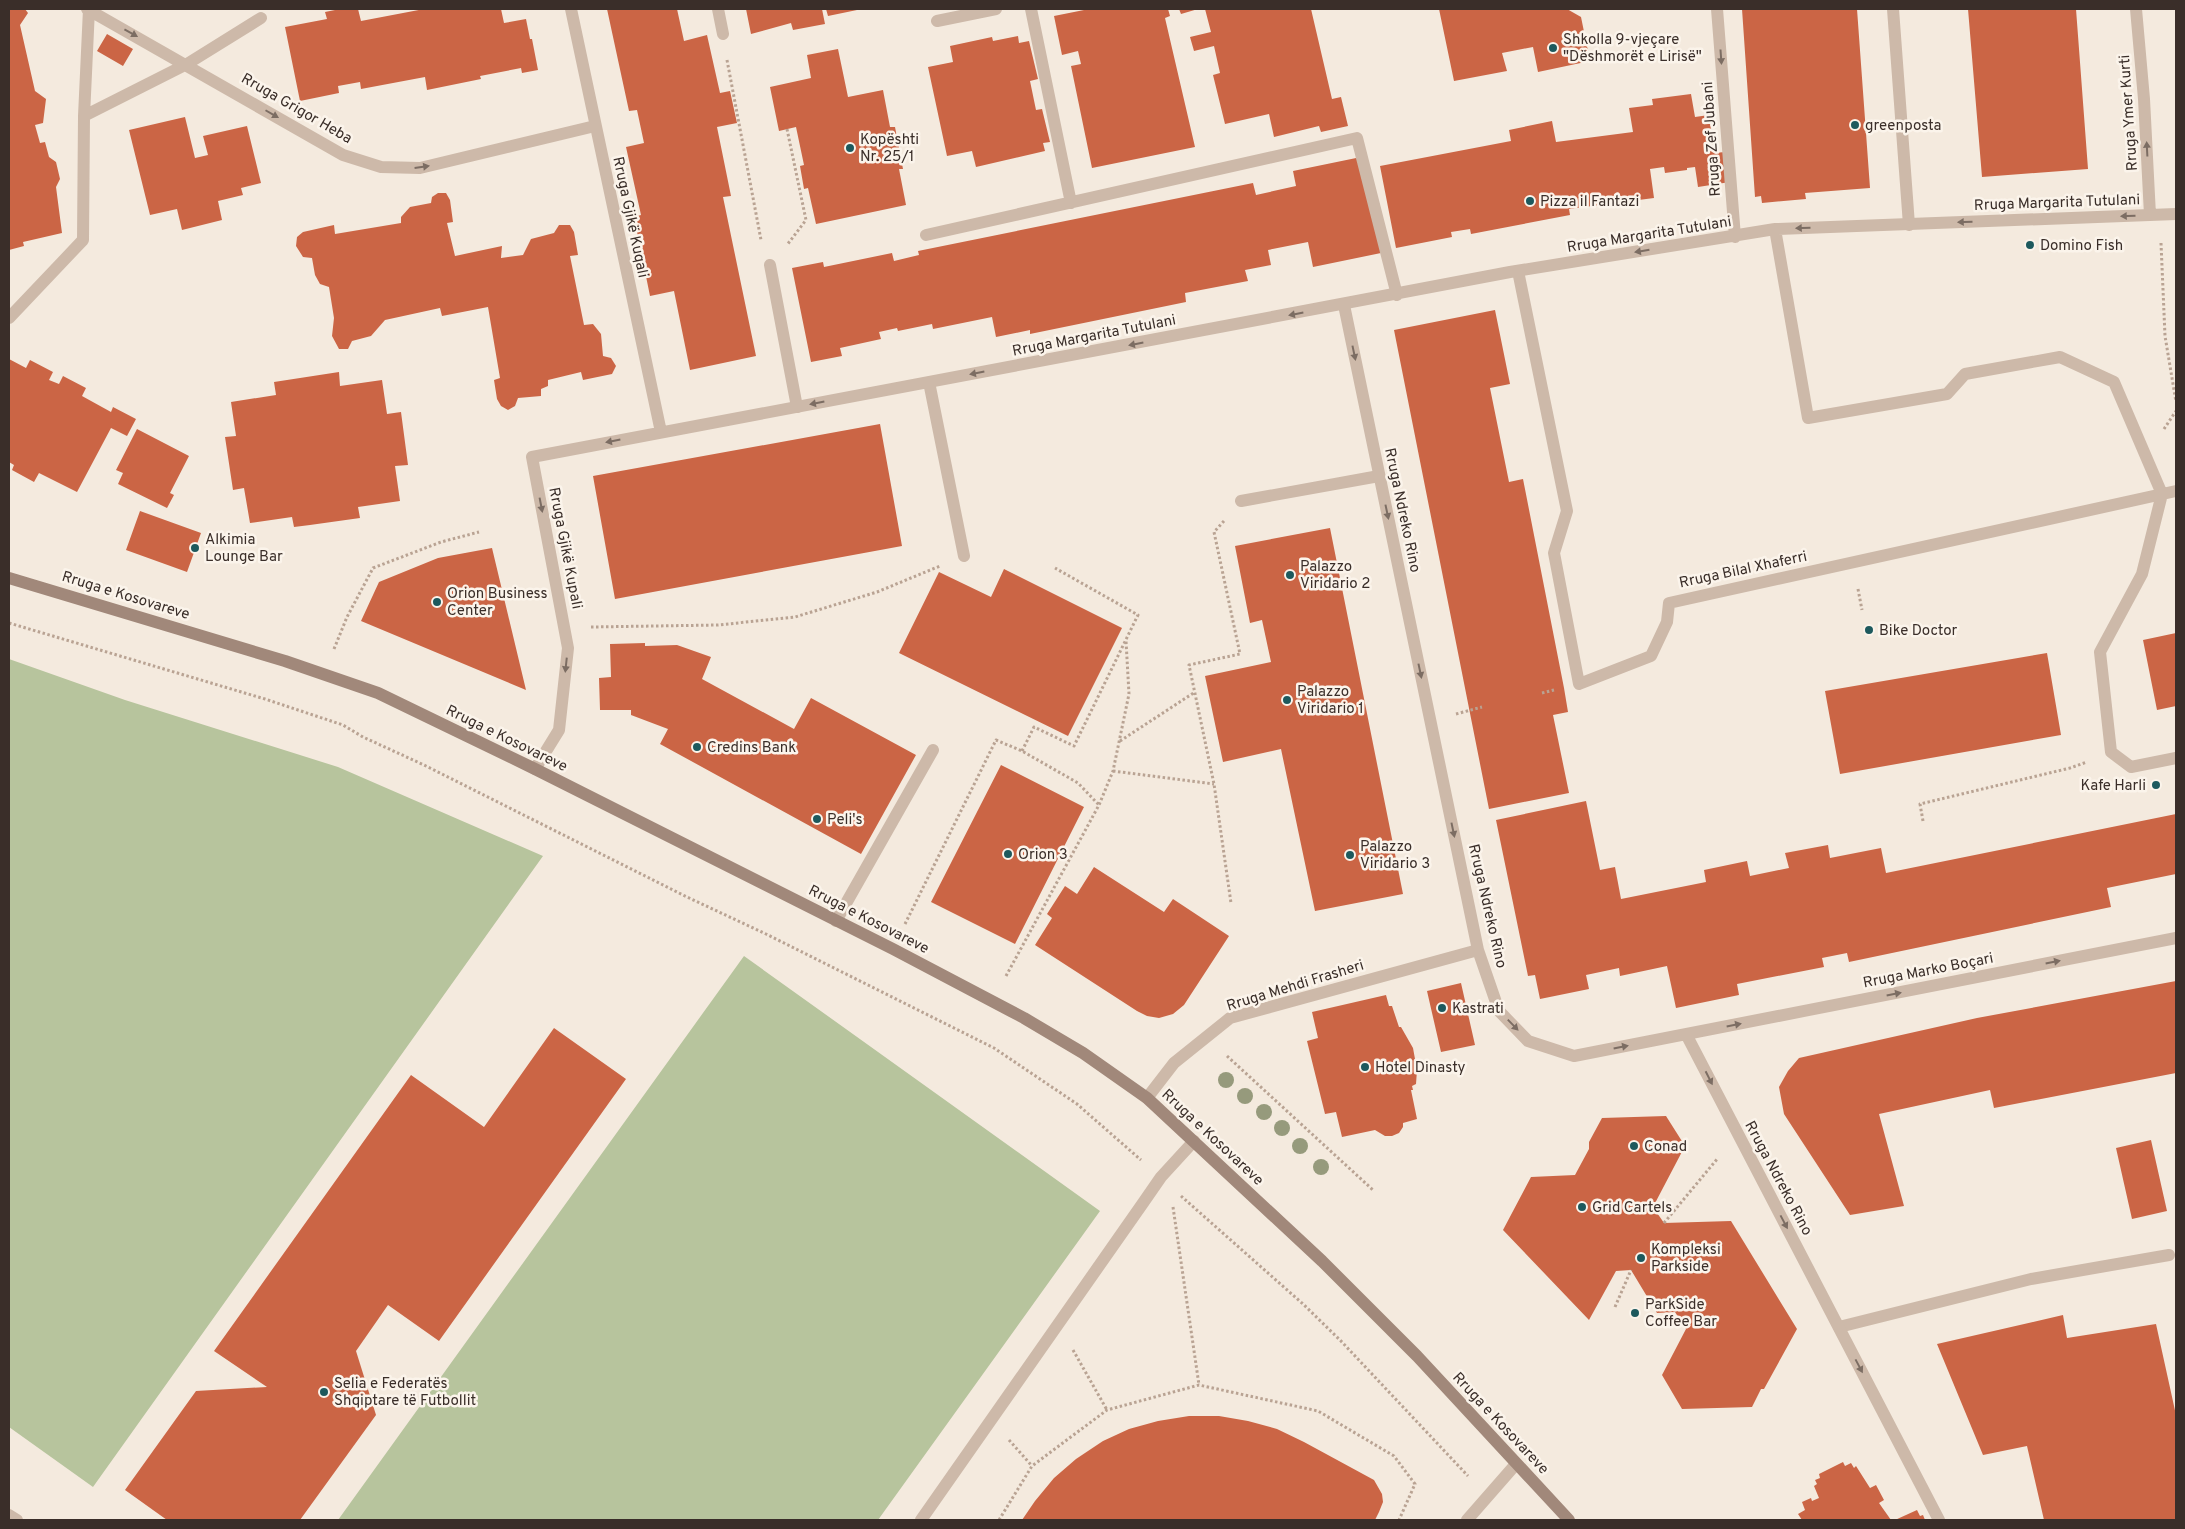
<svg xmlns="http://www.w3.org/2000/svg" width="2185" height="1529" font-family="Overpass,sans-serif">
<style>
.green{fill:#b7c49d}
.building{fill:#cb6545}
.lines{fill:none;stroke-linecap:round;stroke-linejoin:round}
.path{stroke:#b9a393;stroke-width:3;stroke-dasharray:2.5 2.5;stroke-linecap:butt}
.lane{stroke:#cdb9a9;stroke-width:12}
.street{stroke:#cdb9a9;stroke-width:12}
.secondary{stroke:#a1887a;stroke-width:12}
.tree{fill:#969a7c}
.oneway{fill:#7c6d63}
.poi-dot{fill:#1d595d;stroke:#fbf4eb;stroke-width:2}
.labels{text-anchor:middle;stroke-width:5;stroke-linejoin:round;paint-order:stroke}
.poi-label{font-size:15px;fill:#3a2e29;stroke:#fbf4eb;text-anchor:start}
.street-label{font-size:15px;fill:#3a2e29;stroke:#fbf4eb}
</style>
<rect width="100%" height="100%" fill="#f4eade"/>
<path class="green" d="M9,659L125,700L338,767L543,856L93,1487L9,1427Z
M744,956L1100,1211L878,1520H338Z"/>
<path class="building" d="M9,9H25L28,13L20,25L35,91L46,99L43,123L35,125L40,143L45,142L49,157L56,162L60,179L56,187L62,233L23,242L24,246L9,250Z
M340,9H358L361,21L424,9H501L504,23L526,19L530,39H532L538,70L522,73L521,68L480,76L481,79L427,90L425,77L361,89L360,82L338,86L339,93L300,101L285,27L327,19L325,12Z
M607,9H677L684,41L707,35L720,93L730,91L737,123L717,127L731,196L723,197L756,356L690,370L674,291L650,296L634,217L641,215L626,147L644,143L637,110L629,111Z
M746,9H822L825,24L793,30L791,23L751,34Z
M826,9H857V10L828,16Z
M1083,9H1168L1170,16L1165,18L1195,147L1092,168L1071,66L1081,64L1078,51L1062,55L1054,16L1084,10Z
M1179,9H1198L1181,14Z
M1205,9H1311L1332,99L1341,97L1348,126L1321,132L1319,126L1274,137L1269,114L1225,124L1213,75L1220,73L1214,46L1194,51L1190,37L1211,32Z
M1439,9H1567L1581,17L1590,61L1538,72L1533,47L1502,53L1507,71L1454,81Z
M1742,9H1857L1870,188L1805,193L1806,199L1762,203L1761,196L1755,197Z
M1968,9H2076L2088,169L1982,177Z
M107,34L133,49L123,66L97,51Z
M1018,36L1019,43L1029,41L1038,79L1030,81L1036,110L1042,109L1050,142L1043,143L1045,151L976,167L972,151L947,156L928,67L953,62L950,46L992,37L993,41Z
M838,49L848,97L883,90L890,127H895L903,169H899L906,205L816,224L808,188L804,189L800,166L804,165L796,127L779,131L770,87L811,78L807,55Z
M1691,94L1695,117L1709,115L1714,153L1725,152L1730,182L1698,187L1695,167L1687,168V170L1665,173L1664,167L1650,169L1654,198L1569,209L1570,215L1471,234L1470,229L1451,232L1452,237L1396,248L1380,166L1511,141L1509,130L1552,121L1556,142L1633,132L1629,108L1653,105L1652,99Z
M185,117L195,158L208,155L203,136L247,126L261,183L241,188L243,195L218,201L222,220L182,230L177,209L150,215L129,130Z
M1361,157L1381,253L1313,267L1308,242L1268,250L1271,265L1245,270L1248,281L1185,293L1186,302L1030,334V330L996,337L992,317L933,329L932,324L898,331L897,328L879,332L881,339L840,348L842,356L811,362L792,268L823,262L824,267L892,253L894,261L919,255L918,251L1253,183L1256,195L1296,186L1293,171Z
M438,193H446L450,200L453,222L447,223L455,256L502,246L501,258L523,255L531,239L554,233L559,225H570L574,232L578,255L570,256L584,325L593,324L601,334L603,356L611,358L616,366L612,374L583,380L581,372L548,380V386L541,389V396L518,398L515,406L508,410L501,406L497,399L494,380L500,378L488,307L442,316L440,308L385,320L371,336L352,341L348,349H339L332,336L334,318L329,287L320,284L315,275L312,258L303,257L296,246L297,237L303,232L334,225L335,234L401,223V217L410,207L431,203L432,197Z
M1495,310L1510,384L1490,388L1509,482L1523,479L1564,688L1568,712L1553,715L1569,793L1489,809L1394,330Z
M9,359L26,368L30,360L53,372L49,380L59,384L63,376L86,388L82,396L111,412L113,407L136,419L127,436L111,428L77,492L39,473L34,482L12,470L14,465L9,462Z
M339,372L340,386L382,380L387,414L401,412L408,465L395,466L400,501L358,507L360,518L310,525L294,527L292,517L250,523L244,488L233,490L225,437L236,436L231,402L276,395L274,382Z
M880,424L902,546L615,599L593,476Z
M137,429L189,456L170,493L174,495L167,508L118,484L123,473L116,470Z
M140,511L201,533L187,572L126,550Z
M1330,528L1403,894L1315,911L1281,749L1223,762L1205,676L1271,662L1262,620L1250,623L1235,546Z
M492,548L526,690L361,621L379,582L438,558Z
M1004,569L1122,628L1068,736L899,653L939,572L991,597Z
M2176,633V706L2157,710L2143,640Z
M645,643V646L677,645L711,657L702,679L794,729L811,698L916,755L861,854L660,744L668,729L631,715V710H600L599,678L611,677L610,644Z
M2047,653L2061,735L1840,774L1825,691Z
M1001,765L1084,807L1015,944L931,902Z
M1586,801L1600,870L1615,867L1621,899L1706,882L1704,870L1747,861L1750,876L1789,868L1785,853L1828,845L1830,858L1881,848L1886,873L2176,814V874L2107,888L2111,907L1849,962L1847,953L1822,958L1824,967L1737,984L1739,995L1676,1008L1667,966L1620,976L1619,968L1586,975L1589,989L1540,999L1535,975L1528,976L1496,820Z
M1094,867L1164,912L1173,899L1229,936L1184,1005L1173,1014L1159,1018L1147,1016L1137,1011L1035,945L1052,918L1047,914L1065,886L1077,894Z
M2176,981V1073L1994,1108L1990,1090L1879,1114L1904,1206L1850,1215L1784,1114L1779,1087L1788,1071L1799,1058L1977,1018Z
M1461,983L1475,1045L1441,1052L1427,991Z
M1386,995L1389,1006H1392L1399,1027H1401L1413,1048L1417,1070L1416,1084L1412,1086L1413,1090H1411L1417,1119L1403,1123V1127L1399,1133L1392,1136H1385L1375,1130L1342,1137L1336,1112L1325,1114L1307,1041L1318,1038L1312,1012Z
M554,1028L626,1079L439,1341L388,1305L356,1351L376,1415L300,1520H167L125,1490L196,1391L267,1387L214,1351L411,1075L484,1127Z
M1666,1116L1685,1146L1653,1207L1664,1223L1731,1221L1797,1329L1764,1389H1761L1752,1407L1682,1409L1662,1375L1686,1329L1675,1312L1657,1313L1631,1270L1616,1271L1589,1320L1503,1230L1531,1177L1575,1175L1589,1149V1142L1602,1118Z
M2151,1140L2167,1211L2132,1219L2116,1148Z
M2063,1315L2067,1338L2156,1324L2176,1415V1520H2044L2027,1446L1983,1455L1937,1344Z
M1189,1416H1219L1248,1421L1277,1429L1304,1442L1374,1480L1382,1494L1383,1502L1379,1512L1375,1520H1022L1035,1501L1054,1478L1076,1459L1103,1441L1129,1429L1158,1421Z
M1843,1462L1845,1466L1851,1463L1854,1468L1856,1466L1870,1488L1876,1485L1884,1500L1879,1503L1891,1520H1802L1798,1514L1805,1510L1802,1502L1811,1498L1812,1501L1819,1498L1814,1486L1817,1484L1815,1480L1820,1478L1819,1474Z
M1917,1510L1920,1516L1923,1515L1925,1520H1895Z"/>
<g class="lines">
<path class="path" d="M727,60L761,240
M787,129L806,220L787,245
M2161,243L2165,336L2176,402
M2164,429L2176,411
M1224,521L1214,532L1240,654L1189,665L1214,784L1231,903
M1858,589L1862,610
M9,623L265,699L343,725L363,737L424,765L687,897L766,934L994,1048L1077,1104L1141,1160
M591,627L718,625L795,617L877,592L940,566
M334,649L347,617L373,568L441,542L479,532
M1542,693L1554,690
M1456,714L1482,707
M1120,741L1195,692
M1022,751L1034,727L1074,746L1138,615L1055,568
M1113,771L1214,784
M1923,821L1920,804L2070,768L2087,762
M905,924L996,740L1022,751L1078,783L1099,805
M1006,976L1099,805L1113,771L1129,694L1126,641
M1227,1056L1373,1190
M1181,1196L1303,1304L1340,1340L1468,1476
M1173,1207L1199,1385
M1664,1223L1718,1158
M1615,1307L1631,1270
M1073,1350L1107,1410
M1009,1440L1032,1466
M999,1520L1032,1466L1107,1410L1199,1385L1318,1411L1394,1456L1415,1484L1399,1520"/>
<path class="lane" d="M718,9L723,34
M1893,9L1909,225
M937,21L996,9
M187,64L261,18
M770,265L797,407
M1241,501L1379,476
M836,921L933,750
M1839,1327L2031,1279L2169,1255
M9,1515L17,1520
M921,1520L1143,1203L1161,1177L1194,1141
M1467,1520L1516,1464"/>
<path class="street" d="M87,9L343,155L381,167L420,168L595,126
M571,9L661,432
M1031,9L1071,203
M1717,9L1735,237
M2136,9L2144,99L2150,215
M84,116L187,64
M1775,229L1808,418L1947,394L1965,374L2060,357L2114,382L2162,494L2142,574L2100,652L2111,752L2131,767L2176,758
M926,235L1357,138L1397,295
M1518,271L1567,511L1554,553L1579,684L1651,656L1667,622L1669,603L2176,491
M1344,305L1478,950L1499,1011L1528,1041L1574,1056L2176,938
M9,318L83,240L84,116L89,9
M929,382L964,556
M535,769L559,730L568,648L532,457L1510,272L1775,229L2176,214
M1686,1034L1939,1520
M1147,1098L1174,1063L1230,1018L1478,950"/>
<path class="secondary" d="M9,578L285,661L378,693L535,769L893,949L1024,1018L1083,1053L1147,1098L1322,1261L1417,1356L1569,1520"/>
</g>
<g class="tree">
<circle cx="1226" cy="1080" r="8"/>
<circle cx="1245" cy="1096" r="8"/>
<circle cx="1264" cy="1112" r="8"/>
<circle cx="1282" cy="1128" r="8"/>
<circle cx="1300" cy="1146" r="8"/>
<circle cx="1321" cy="1167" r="8"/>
</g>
<defs><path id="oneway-solid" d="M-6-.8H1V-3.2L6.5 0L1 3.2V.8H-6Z" transform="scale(1.25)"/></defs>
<g class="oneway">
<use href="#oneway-solid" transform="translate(131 33) rotate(29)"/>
<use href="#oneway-solid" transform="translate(1721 57) rotate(86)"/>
<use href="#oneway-solid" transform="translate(272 114) rotate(30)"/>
<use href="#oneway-solid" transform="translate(2147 149) rotate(-93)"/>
<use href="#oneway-solid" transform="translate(422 167) rotate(-8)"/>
<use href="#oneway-solid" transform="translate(2128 216) rotate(178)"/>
<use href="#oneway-solid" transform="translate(1965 222) rotate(178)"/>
<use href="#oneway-solid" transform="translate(1803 228) rotate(178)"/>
<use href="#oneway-solid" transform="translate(1642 251) rotate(171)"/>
<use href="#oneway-solid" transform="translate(1296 314) rotate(169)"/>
<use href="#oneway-solid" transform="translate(1136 344) rotate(169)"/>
<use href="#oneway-solid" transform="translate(1354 353) rotate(78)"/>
<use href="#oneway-solid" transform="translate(977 373) rotate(169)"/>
<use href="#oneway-solid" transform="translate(817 403) rotate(169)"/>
<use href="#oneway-solid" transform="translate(613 441) rotate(169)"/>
<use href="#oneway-solid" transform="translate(541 505) rotate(79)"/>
<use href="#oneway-solid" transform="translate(1387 512) rotate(78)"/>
<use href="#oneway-solid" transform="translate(566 665) rotate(96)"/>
<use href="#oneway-solid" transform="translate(1420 671) rotate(78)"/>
<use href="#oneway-solid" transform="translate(1453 830) rotate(78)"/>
<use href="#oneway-solid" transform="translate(2053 962) rotate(-11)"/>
<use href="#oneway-solid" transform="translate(1894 994) rotate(-11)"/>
<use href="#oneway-solid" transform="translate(1513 1025) rotate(46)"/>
<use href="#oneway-solid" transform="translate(1734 1025) rotate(-11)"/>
<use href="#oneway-solid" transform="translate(1621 1047) rotate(-11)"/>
<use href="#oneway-solid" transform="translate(1709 1078) rotate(63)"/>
<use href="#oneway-solid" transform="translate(1784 1222) rotate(62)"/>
<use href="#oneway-solid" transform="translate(1859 1366) rotate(62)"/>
</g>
<g class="poi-dot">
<circle cx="1553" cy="48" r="5"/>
<circle cx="1855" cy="125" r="5"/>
<circle cx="850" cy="148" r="5"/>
<circle cx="1530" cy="201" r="5"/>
<circle cx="2030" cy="245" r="5"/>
<circle cx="195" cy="548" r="5"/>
<circle cx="1290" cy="575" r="5"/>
<circle cx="437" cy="602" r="5"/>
<circle cx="1869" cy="630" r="5"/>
<circle cx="1287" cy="700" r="5"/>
<circle cx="697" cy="747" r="5"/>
<circle cx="2156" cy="785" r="5"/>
<circle cx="817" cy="819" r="5"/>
<circle cx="1008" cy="854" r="5"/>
<circle cx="1350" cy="855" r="5"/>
<circle cx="1442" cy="1008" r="5"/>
<circle cx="1365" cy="1067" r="5"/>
<circle cx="1634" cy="1146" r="5"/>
<circle cx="1582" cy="1207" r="5"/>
<circle cx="1641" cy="1258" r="5"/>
<circle cx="1635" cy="1313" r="5"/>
<circle cx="324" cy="1392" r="5"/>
</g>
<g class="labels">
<g class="poi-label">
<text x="1563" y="44">Shkolla 9-vjeçare<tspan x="1563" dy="17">"Dëshmorët e Lirisë"</tspan></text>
<text x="1865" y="130">greenposta</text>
<text x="860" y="144">Kopështi<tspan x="860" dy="17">Nr. 25/1</tspan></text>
<text x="1540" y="206">Pizza il Fantazi</text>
<text x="2040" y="250">Domino Fish</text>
<text x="205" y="544">Alkimia<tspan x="205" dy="17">Lounge Bar</tspan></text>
<text x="1300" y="571">Palazzo<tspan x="1300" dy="17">Viridario 2</tspan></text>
<text x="447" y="598">Orion Business<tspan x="447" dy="17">Center</tspan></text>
<text x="1879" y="635">Bike Doctor</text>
<text x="1297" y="696">Palazzo<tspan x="1297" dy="17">Viridario 1</tspan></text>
<text x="707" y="752">Credins Bank</text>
<text x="2146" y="790" text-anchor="end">Kafe Harli</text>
<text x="827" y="824">Peli's</text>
<text x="1360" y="851">Palazzo<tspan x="1360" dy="17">Viridario 3</tspan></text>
<text x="1018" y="859">Orion 3</text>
<text x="1452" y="1013">Kastrati</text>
<text x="1375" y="1072">Hotel Dinasty</text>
<text x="1644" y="1151">Conad</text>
<text x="1592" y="1212">Grid Cartels</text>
<text x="1651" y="1254">Kompleksi<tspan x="1651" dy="17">Parkside</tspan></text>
<text x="1645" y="1309">ParkSide<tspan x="1645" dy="17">Coffee Bar</tspan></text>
<text x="334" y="1388">Selia e Federatës<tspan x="334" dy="17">Shqiptare të Futbollit</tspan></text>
</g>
<g class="street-label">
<text transform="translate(297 108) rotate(30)" y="5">Rruga Grigor Heba</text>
<text transform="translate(2128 113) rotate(-94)" y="5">Rruga Ymer Kurti</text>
<text transform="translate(1711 139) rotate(-94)" y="5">Rruga Zef Jubani</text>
<text transform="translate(2057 202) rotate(-2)" y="5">Rruga Margarita Tutulani</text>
<text transform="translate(631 217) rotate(78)" y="5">Rruga Gjikë Kuqali</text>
<text transform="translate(1649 234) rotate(-9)" y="5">Rruga Margarita Tutulani</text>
<text transform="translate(1094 335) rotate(-11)" y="5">Rruga Margarita Tutulani</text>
<text transform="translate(1403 510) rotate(78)" y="5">Rruga Ndreko Rino</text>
<text transform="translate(566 548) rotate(79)" y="5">Rruga Gjikë Kupali</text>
<text transform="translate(1743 569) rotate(-12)" y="5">Rruga Bilal Xhaferri</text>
<text transform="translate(126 595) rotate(17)" y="5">Rruga e Kosovareve</text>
<text transform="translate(507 738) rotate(26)" y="5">Rruga e Kosovareve</text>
<text transform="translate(1488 906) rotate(77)" y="5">Rruga Ndreko Rino</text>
<text transform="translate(869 919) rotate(27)" y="5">Rruga e Kosovareve</text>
<text transform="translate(1928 970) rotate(-11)" y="5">Rruga Marko Boçari</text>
<text transform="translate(1295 985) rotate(-17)" y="5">Rruga Mehdi Frasheri</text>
<text transform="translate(1213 1137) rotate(43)" y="5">Rruga e Kosovareve</text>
<text transform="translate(1779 1178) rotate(62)" y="5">Rruga Ndreko Rino</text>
<text transform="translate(1501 1423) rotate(47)" y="5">Rruga e Kosovareve</text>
</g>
</g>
<rect width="2185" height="1529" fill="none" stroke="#3a2e29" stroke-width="20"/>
</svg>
